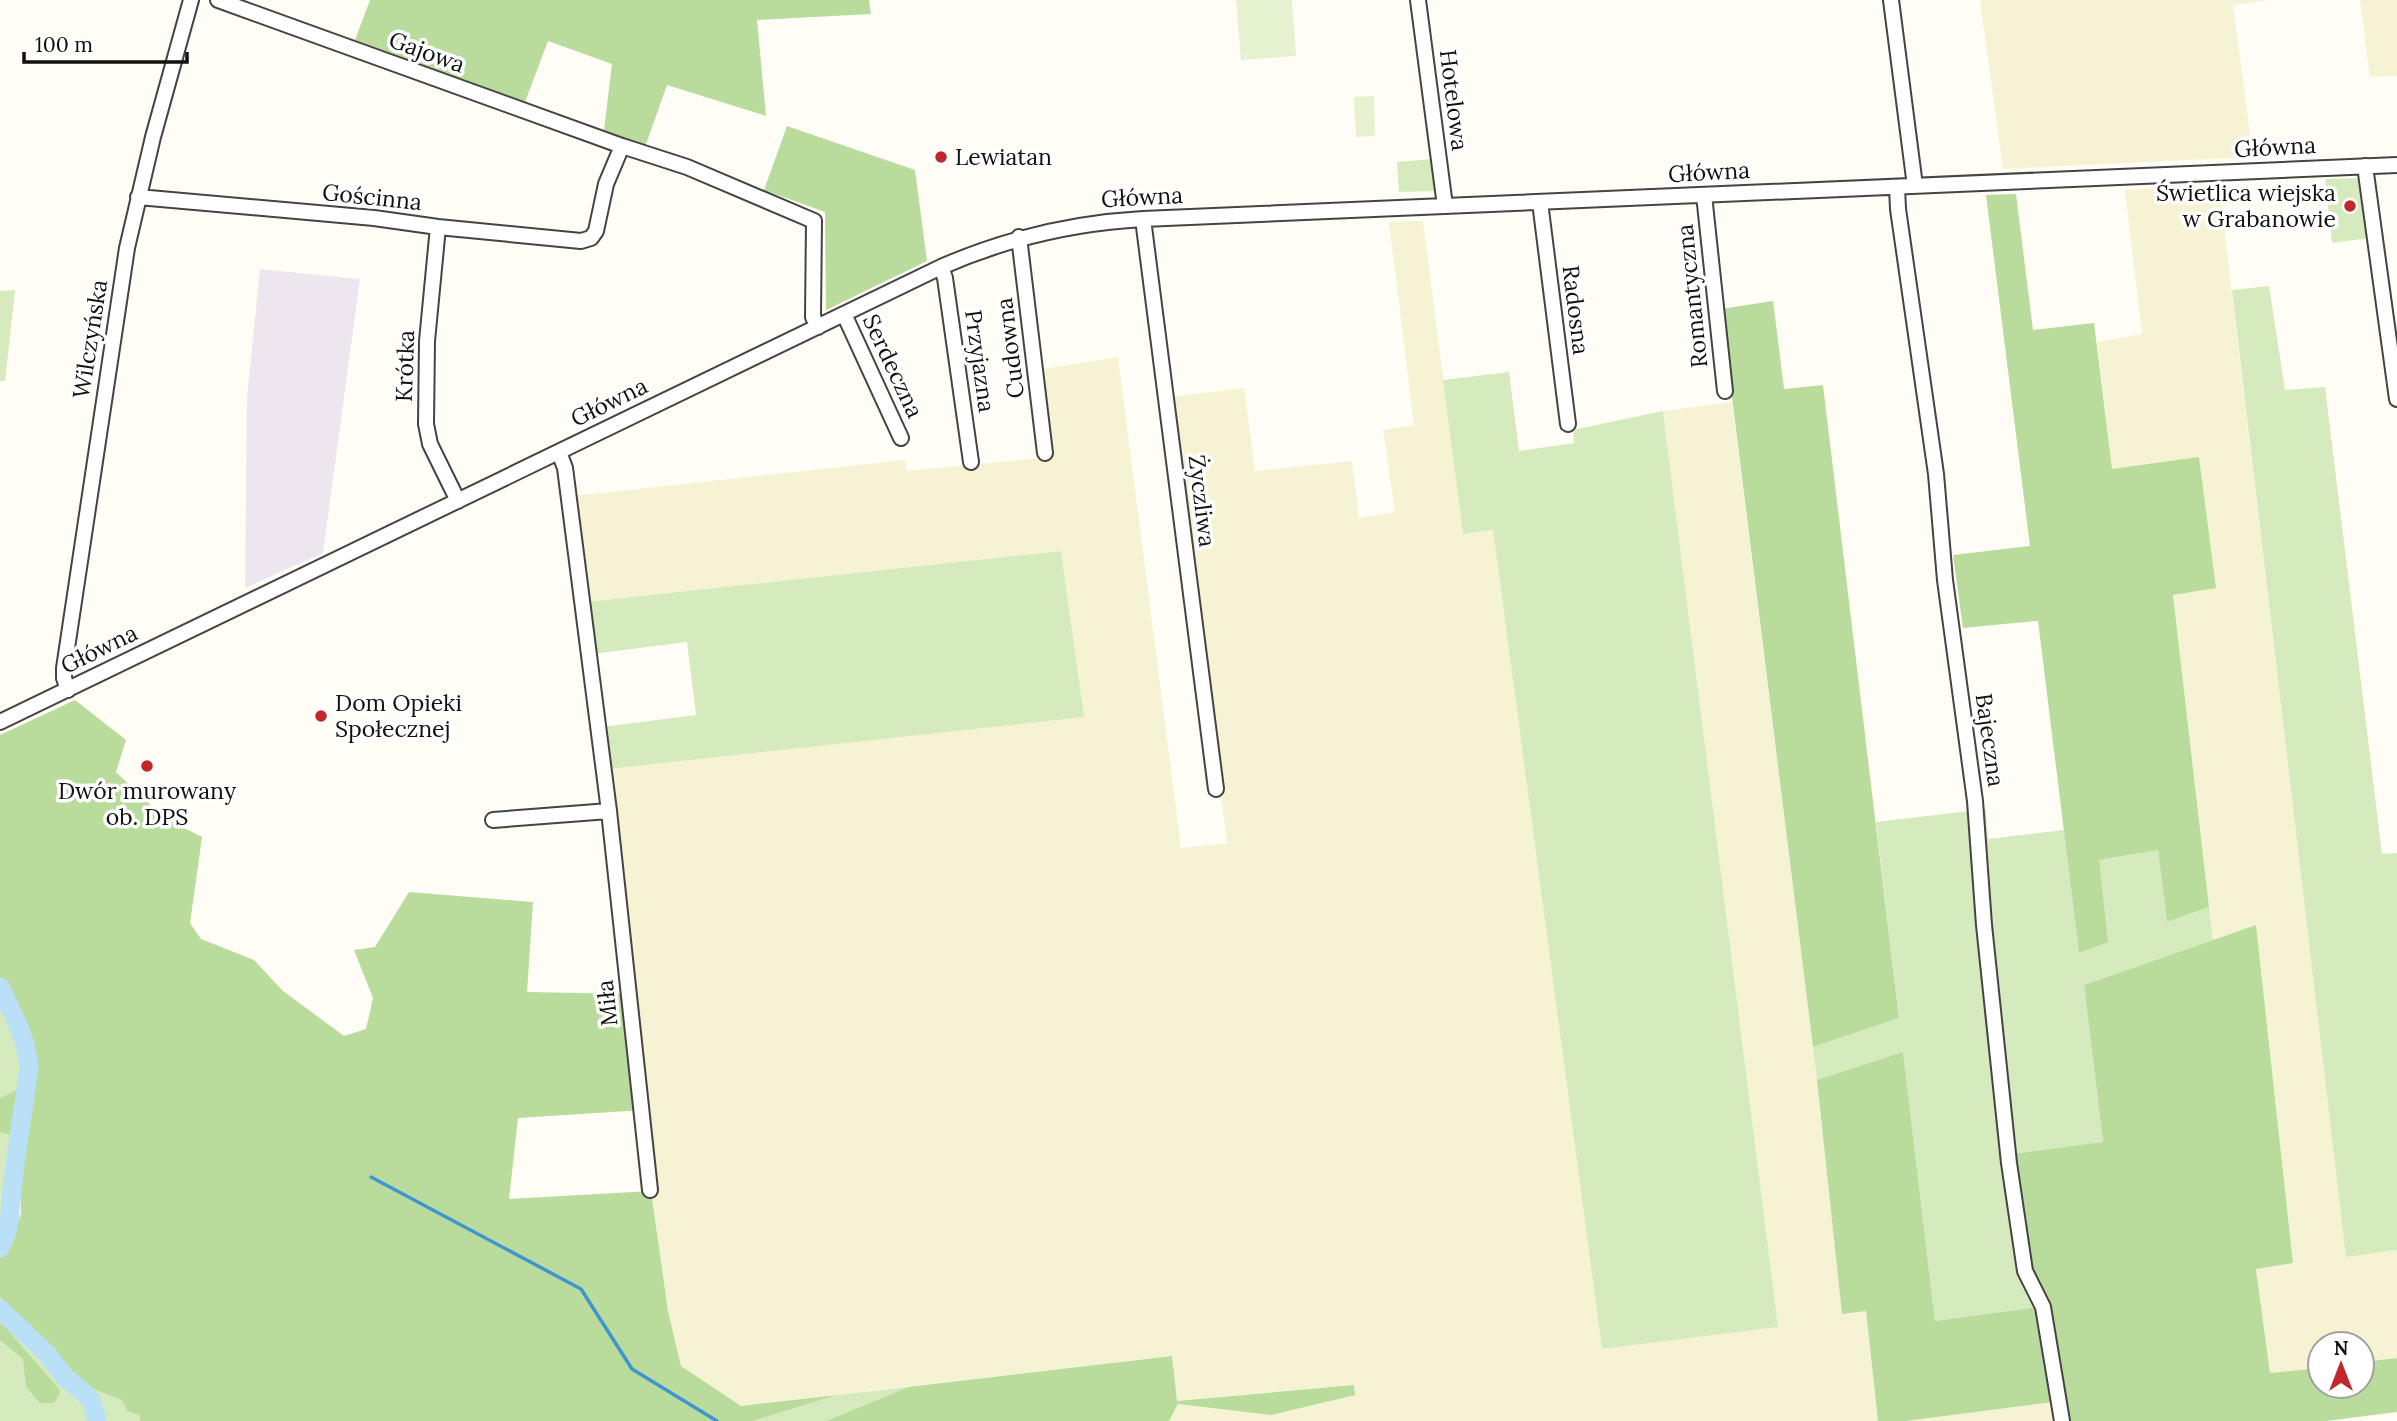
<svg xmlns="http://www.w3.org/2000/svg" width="2397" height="1421" font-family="Lora,serif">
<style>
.industrial{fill:#eee6ef}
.farmland{fill:#f6f3d4}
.green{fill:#d5ebbd}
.forest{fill:#b9dc9c}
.pitch{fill:#e6f2cf}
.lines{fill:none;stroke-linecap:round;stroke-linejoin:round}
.stream{stroke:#3f96cf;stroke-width:3.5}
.river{stroke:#b9e0f7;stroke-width:19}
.minor-casing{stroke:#444;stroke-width:18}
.minor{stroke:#fff;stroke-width:14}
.poi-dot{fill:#c4262e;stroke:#fff;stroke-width:2.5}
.labels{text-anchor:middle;stroke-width:7;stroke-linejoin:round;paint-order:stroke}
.street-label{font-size:23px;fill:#111;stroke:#fff}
.poi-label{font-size:23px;fill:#111;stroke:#fff;text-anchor:start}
</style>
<rect width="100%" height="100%" fill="#fffdf5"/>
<path class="industrial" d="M260,269L360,279L323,553L245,588L247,398Z"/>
<path class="farmland" d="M1980,0H2269L2233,5L2253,157L2003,169Z
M2360,0H2397V76L2370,77Z
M2219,185L2346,1256L2397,1250V1358L2362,1362V1344H2320V1368L2270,1374L2256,1268L2293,1263L2256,925L2213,940L2173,594L2216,588L2199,458L2112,469L2097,342L2142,334L2125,190Z
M1423,221L1463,534L1493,530L1602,1349L1778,1327L1663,411L1732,402L1817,1080L1842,1313L1866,1311L1878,1421H1169L1178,1404L1271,1415L1355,1394L1354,1385L1177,1401L1171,1356L741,1406L681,1366L668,1311L651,1191L608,769L1083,717L1061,551L585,602L573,496L905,460L907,471L1052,457L1043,369L1118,357L1181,848L1227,843L1171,397L1244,388L1255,471L1352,461L1359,518L1395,512L1383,430L1414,425L1389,222Z
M2055,1402L2058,1421H1906Z"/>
<path class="green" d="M1434,159L1438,191L1399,192L1397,162Z
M2362,178L2369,238L2332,243L2325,179Z
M2269,286L2285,390L2325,387L2382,854L2397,853V1250L2346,1257L2232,290Z
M15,290L5,381H0V291Z
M1509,372L1519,451L1574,443L1573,430L1663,411L1778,1327L1602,1349L1493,530L1463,534L1443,380Z
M1061,551L1084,717L608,769L602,727L696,715L687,642L592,654L585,602Z
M1986,809L1988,839L2064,830L2079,953L2107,941L2098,860L2158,850L2167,922L2209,907L2213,940L2084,985L2103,1142L2029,1271L2043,1291L2046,1306L1935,1321L1903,1053L1817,1080L1813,1047L1899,1018L1876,822Z
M14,1006C20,1020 30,1036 35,1051C43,1078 21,1111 9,1134L22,1138L25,1142C20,1183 26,1222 0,1257V1008Z
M0,1297L56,1352L77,1378L93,1389L123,1400L127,1411L140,1414V1421H0Z
M908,1387L826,1421H753L837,1395Z"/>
<path class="forest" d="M370,0H869L871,14L757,20L766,116L667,85L645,147L604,130L612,64L548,41L525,102L355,40Z
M787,126L915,170L927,261L826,310L825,212L764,190Z
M2016,194L2033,330L2094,323L2112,469L2199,457L2216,588L2173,595L2209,907L2167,922L2158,850L2099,860L2108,942L2079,953L2038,621L1963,628L1953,555L2030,546L1986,195Z
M1773,301L1784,389L1823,385L1899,1018L1813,1047L1721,309Z
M75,700L126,740L116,772L164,818L202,837L190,923L201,939L254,960L283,991L344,1036L366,1029L373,998L354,950L375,947L409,892L533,902L527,992L633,994L644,1110L518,1118L509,1199L651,1191L668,1311L681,1366L741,1406L837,1395L753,1421H140V1415L127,1411L122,1400L93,1389L77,1378L56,1352L0,1297V1257L8,1247L21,1214V1171L25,1142L22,1138L0,1132V1098L33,1083C39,1048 28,1037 14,1006L0,1008V735Z
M2256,925L2293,1263L2256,1269L2270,1373L2320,1368V1386H2362V1362L2397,1358V1412L2326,1421H2065L2061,1401L1906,1421H1878L1866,1311L1842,1314L1817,1080L1903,1052L1935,1321L2046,1306L2043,1291L2029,1271L2014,1154L2103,1142L2084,985Z
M0,1321L59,1389L60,1394L54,1403H40L26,1387L23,1359L0,1340Z
M1172,1356L1177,1401L1354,1385L1355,1395L1271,1415L1178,1404L1169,1421H826L908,1387Z"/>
<path class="pitch" d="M1236,0H1292L1296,56L1241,60Z
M1374,96L1375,136L1356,137L1354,97Z"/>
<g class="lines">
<path class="stream" d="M371,1177L581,1289L632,1369L717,1421"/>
<path class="river" d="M0,987C12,1013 27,1038 29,1067C24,1108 16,1149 12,1191C9,1217 12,1224 0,1248
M0,1309L46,1353L65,1377L85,1394L92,1402L97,1421"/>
<g class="minor-casing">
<path id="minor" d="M218,0L622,146L687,167L814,221L813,317L818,327
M1418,0L1445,206
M1891,0L1915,186
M2365,166L2397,399
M1897,187L1898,209L1936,474L1945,580L1975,801L1984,925L2009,1163L2025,1271L2043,1307L2062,1421
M1704,195L1725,391
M138,197L374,218L438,227L581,241L591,238L596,231L606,184L622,146
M1540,202L1568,424
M1143,219L1216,789
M438,227L427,341L426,424L430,444L458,501
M1019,237L1045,453
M941,267L945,278L971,462
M844,314L901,438
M559,452L565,468L609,811L650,1190
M68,690L64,678V668L127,248L153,137L191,0
M0,722L941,267C1007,238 1072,223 1143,219L2397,165
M493,820L609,811"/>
</g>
<use href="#minor" class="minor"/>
</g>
<g class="poi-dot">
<circle cx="941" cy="157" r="7"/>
<circle cx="2350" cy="206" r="7"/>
<circle cx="321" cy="716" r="7"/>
<circle cx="147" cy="766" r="7"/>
</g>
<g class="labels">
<g class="street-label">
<text transform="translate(427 52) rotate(20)" y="8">Gajowa</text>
<text transform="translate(1454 100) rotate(83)" y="8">Hotelowa</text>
<text transform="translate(2275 147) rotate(-3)" y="8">Główna</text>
<text transform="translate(1709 172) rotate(-3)" y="8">Główna</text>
<text transform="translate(372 197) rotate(6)" y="8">Gościnna</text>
<text transform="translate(1142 197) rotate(-3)" y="8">Główna</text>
<text transform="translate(1692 296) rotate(-96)" y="8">Romantyczna</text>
<text transform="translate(1576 310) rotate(83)" y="8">Radosna</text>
<text transform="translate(90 339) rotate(-81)" y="8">Wilczyńska</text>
<text transform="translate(1010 348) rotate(-97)" y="8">Cudowna</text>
<text transform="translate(980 361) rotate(82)" y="8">Przyjazna</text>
<text transform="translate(405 366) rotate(-88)" y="8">Krótka</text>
<text transform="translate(893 366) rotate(65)" y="8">Serdeczna</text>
<text transform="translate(609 402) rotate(-26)" y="8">Główna</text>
<text transform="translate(1202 501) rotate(83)" y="8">Życzliwa</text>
<text transform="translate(99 649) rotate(-26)" y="8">Główna</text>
<text transform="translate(1990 740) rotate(82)" y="8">Bajeczna</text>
<text transform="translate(607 1003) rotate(-96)" y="8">Miła</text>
</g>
<g class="poi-label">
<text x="955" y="165">Lewiatan</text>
<text x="2336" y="201" text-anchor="end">Świetlica wiejska<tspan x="2336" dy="26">w Grabanowie</tspan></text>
<text x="335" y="711">Dom Opieki<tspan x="335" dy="26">Społecznej</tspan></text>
<text x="147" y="799" text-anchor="middle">Dwór murowany<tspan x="147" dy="26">ob. DPS</tspan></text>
</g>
</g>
<g transform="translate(2341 1365)"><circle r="33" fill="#ffffff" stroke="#a0a0a0" stroke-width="2"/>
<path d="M0-5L12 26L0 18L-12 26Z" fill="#c4262e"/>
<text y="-10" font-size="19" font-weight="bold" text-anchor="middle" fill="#111111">N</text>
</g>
<path d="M24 52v10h163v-10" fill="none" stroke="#111111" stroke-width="3.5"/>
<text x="35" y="52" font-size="21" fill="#111111" stroke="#ffffff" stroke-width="5" paint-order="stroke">100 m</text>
</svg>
